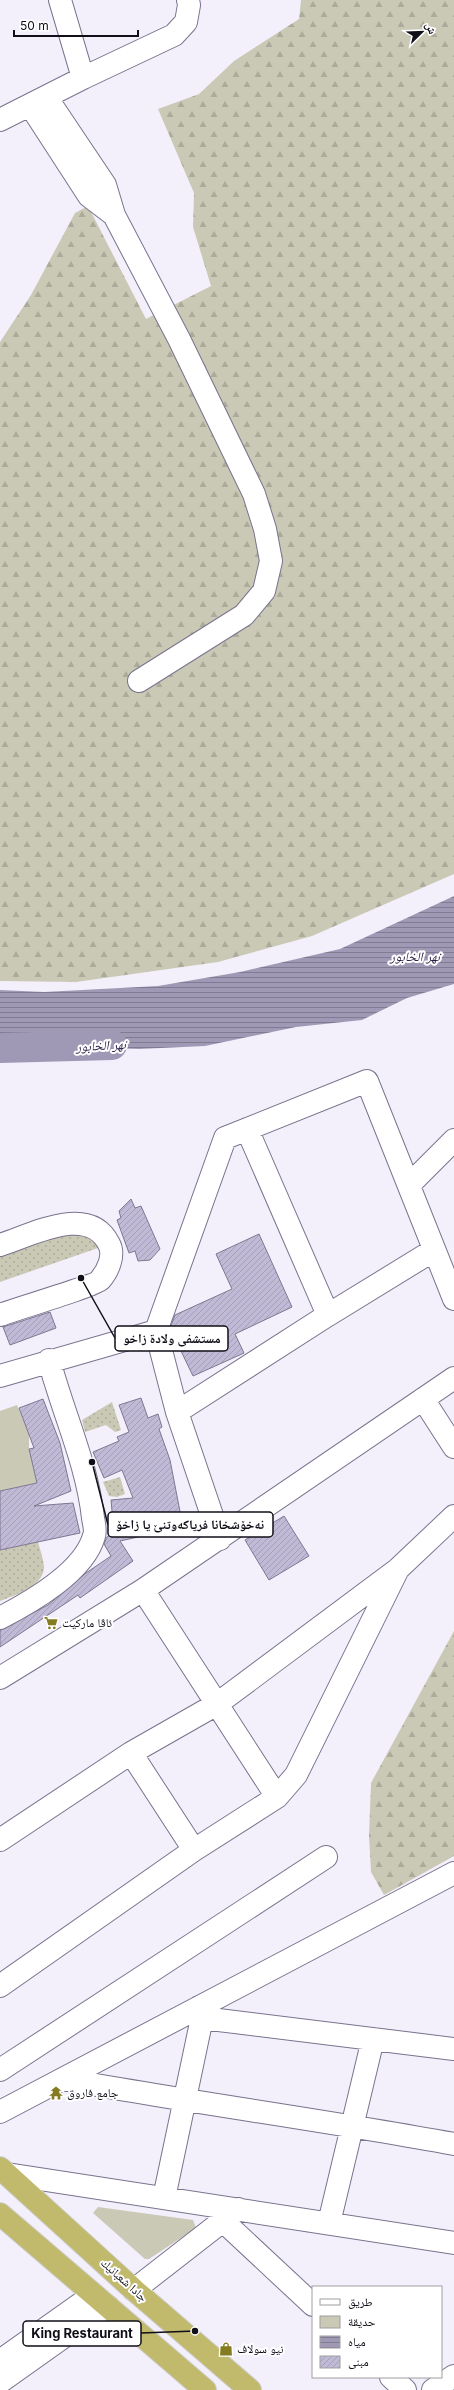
<svg xmlns="http://www.w3.org/2000/svg" width="454" height="2390" font-family="Inter,'Noto Naskh Arabic',sans-serif">
<style>
.green{fill:#cac9b5}
.forest{fill:url(#forest-firs)}
.garden{fill:url(#garden-dots)}
.water{fill:url(#water-rules)}
.lines{fill:none;stroke-linecap:round;stroke-linejoin:round}
.river{stroke:#a099b5;stroke-width:30}
.building{fill:url(#building-hatch);stroke:#7d7791}
.minor-casing{stroke:#79738d;stroke-width:24}
.highway-casing{stroke:#cfcfd1;stroke-width:24}
.minor{stroke:#fff;stroke-width:22}
.highway{stroke:#c1ba6d;stroke-width:22}
.labels{text-anchor:middle;stroke-width:4;stroke-linejoin:round;paint-order:stroke}
.poi-label{font-size:12px;fill:#100e17;stroke:#fff;text-anchor:start}
.street-label{font-size:12px;fill:#100e17;stroke:#fff}
.water-label{font-size:13px;font-style:italic;fill:#2e2148;stroke:#fff}
.leader{fill:none;stroke:#100e17;stroke-width:1.5}
.callout-dot{fill:#100e17;stroke:#fff;stroke-width:1.5}
.callout{fill:#fff;stroke:#100e17;stroke-width:1.5}
.callout-label{font-size:13px;text-anchor:middle;font-weight:bold;fill:#100e17}
</style>
<defs>
<pattern id="forest-firs" width="22" height="20" patternUnits="userSpaceOnUse"><rect width="22" height="20" fill="#cac9b5"/><path d="M5 1l3.5 6h-7zM16 11l3.5 6h-7z" fill="#acab9b"/></pattern>
<pattern id="garden-dots" width="8" height="8" patternUnits="userSpaceOnUse"><rect width="8" height="8" fill="#cac9b5"/><path d="M2 2h.1M6 6h.1" fill="none" stroke="#acab9b" stroke-width="1.8" stroke-linecap="round"/></pattern>
<pattern id="water-rules" width="6" height="5" patternUnits="userSpaceOnUse"><rect width="6" height="5" fill="#a099b5"/><path d="M0 2.5h6" fill="none" stroke="#817b92"/></pattern>
<pattern id="building-hatch" width="6" height="6" patternUnits="userSpaceOnUse"><rect width="6" height="6" fill="#c1bad7"/><path d="M-1 1l2-2M0 6l6-6M5 7l2-2" fill="none" stroke="#a59fb8"/></pattern>
</defs>
<rect width="100%" height="100%" fill="#f3f0fc"/>
<path class="green" d="M17,1405L29,1433V1449L37,1483L0,1491V1411Z
M98,2207L193,2220L196,2228L149,2259H145L93,2213Z"/>
<path class="forest" d="M301,0H454V874L312,936L218,962L76,982L0,981V342L31,295L75,213L88,206L146,319L211,286L193,227L194,193L158,109L199,94L234,61L299,19Z
M454,1631V1856L384,1895L371,1872L369,1836L371,1783Z"/>
<path class="garden" d="M79,1229L98,1244V1248L0,1282V1253Z
M112,1402L121,1430L115,1432L106,1425L85,1432L82,1420Z
M120,1477L125,1494L117,1497L109,1496L103,1482Z
M38,1542C40,1549 43,1558 44,1566C45,1586 15,1595 0,1601V1550Z"/>
<path class="water" d="M454,896V984L407,998L362,1020L296,1027L205,1046L139,1049L21,1046L0,1043V990L44,992L158,986L240,972L340,949Z"/>
<g class="lines">
<path class="river" d="M0,1048L112,1045"/>
</g>
<path class="building" d="M131,1199L135,1208L141,1206L160,1249L150,1260L138,1261L135,1251L129,1253L117,1220L121,1218L119,1211Z
M259,1234L292,1307L235,1334L244,1353L193,1376L170,1328L175,1315L232,1289L216,1254Z
M50,1312L56,1328L10,1345L3,1327Z
M141,1398L148,1418L158,1414L162,1427L159,1429L170,1460L183,1527L120,1541L133,1561L80,1598L78,1595L0,1647V1630L48,1605L86,1573L111,1556L104,1544L107,1537L114,1533L111,1500L133,1498L122,1470L104,1478L93,1452L119,1441L117,1437L129,1432L119,1405Z
M43,1399L60,1443L71,1491L34,1506L73,1503L80,1533L0,1550V1491L37,1483L29,1449L34,1448L19,1408Z
M284,1516L309,1556L269,1580L245,1540Z"/>
<g class="lines">
<g class="minor-casing">
<path id="minor" d="M60,0L83,78
M46,97L105,185L114,215L179,339L254,494L265,529L271,561L264,591L244,615L139,681
M30,105L89,196L114,215
M0,120L83,78L174,35L186,22L189,5L188,0
M247,1129L328,1315L434,1250
M409,1185L454,1140
M0,1245C32,1235 89,1203 109,1244C115,1255 108,1271 100,1280C96,1285 13,1310 0,1315
M0,1376L156,1331
M423,1399L454,1447
M177,1412L328,1315
M220,1539L177,1412L156,1331L225,1138L367,1081L454,1299
M143,1590L277,1797
M0,1618C31,1602 84,1572 94,1536C96,1531 94,1524 93,1518C87,1463 63,1413 49,1360
M0,1678L143,1590L454,1378
M131,1753L194,1850
M0,1840L131,1753L217,1704L398,1569L454,1516
M0,1986L194,1850L277,1797L296,1775L398,1569
M202,2018L454,2049
M0,2070L326,1857
M63,2079C193,2103 324,2120 454,2144
M0,2112L454,1873
M7,2174L454,2243
M164,2198L202,2018L199,2007
M223,2221L313,2305
M329,2223L373,2039
M134,2290L238,2209
M0,2361L93,2295
M391,2377L405,2390
M0,2382L107,2306
M433,2390L454,2376"/>
</g>
<g class="highway-casing">
<path id="highway" d="M0,2168L134,2290L250,2390
M0,2214L205,2390"/>
</g>
<use href="#minor" class="minor"/>
<use href="#highway" class="highway"/>
</g>
<defs>
<g id="supermarket-bare" transform="scale(1.08)"><path d="M-6-5.5h2.5l.6 2H6L4.5 2H-2.5L-4.4-4H-6ZM-1.5 3.2a1.3 1.3 0 1 0 .1 0ZM3 3.2a1.3 1.3 0 1 0 .1 0Z" fill="#857c22" stroke="#fff" stroke-width="2.5" paint-order="stroke"/></g>
<g id="temple-bare" transform="scale(1.08)"><path d="M0-6L5-2H3V0L6.5 2.5H4V6H1.5V3h-3V6H-4V2.5H-6.5L-3 0V-2H-5Z" fill="#857c22" stroke="#fff" stroke-width="2.5" paint-order="stroke"/></g>
<g id="shop-bare" transform="scale(1.08)"><path d="M-5-2.5h2.3a2.7 3.5 0 0 1 5.4 0H5L5.5 6h-11ZM-1.5-2.5h3a1.5 2.3 0 0 0-3 0Z" fill="#857c22" stroke="#fff" stroke-width="2.5" paint-order="stroke"/></g>
</defs>
<g fill-rule="evenodd">
<use href="#supermarket-bare" x="51" y="1623"/>
<use href="#temple-bare" x="56" y="2093"/>
<use href="#shop-bare" x="226" y="2349"/>
</g>
<g class="labels">
<g class="poi-label">
<text x="62" y="1627">ئاڤا ماركيت</text>
<text x="67" y="2097">جامع فاروق</text>
<text x="237" y="2353">نيو سولاف</text>
</g>
<g class="street-label">
<text transform="translate(124 2280) rotate(42)" y="4">جادا شعبانيك</text>
</g>
<g class="water-label">
<text x="415" y="961">نهر الخابور</text>
<text transform="translate(101 1045) rotate(-3)" y="5">نهر الخابور</text>
</g>
</g>
<path class="leader" d="M81 1278L115 1338M92 1462L108 1525M195 2331L141 2333"/>
<g class="callout-dot">
<circle cx="81" cy="1278" r="4"/>
<circle cx="92" cy="1462" r="4"/>
<circle cx="195" cy="2331" r="4"/>
</g>
<g class="callout">
<rect x="115" y="1326" width="113" height="25" rx="4"/>
<rect x="108" y="1512" width="165" height="25" rx="4"/>
<rect x="23" y="2321" width="118" height="25" rx="4"/>
</g>
<g class="callout-label">
<text x="172" y="1343">مستشفى ولادة زاخو</text>
<text x="190" y="1529">نه‌خۆشخانا فرياكه‌وتنێ يا زاخۆ</text>
<text x="82" y="2338">King Restaurant</text>
</g>
<rect x="312" y="2286" width="130" height="92" fill="#ffffff" stroke="#9f9fa2"/>
<rect x="320" y="2299" width="20" height="6" fill="#ffffff" stroke="#9f9fa2"/>
<text x="348" y="2306" font-size="12" fill="#100e17">طريق</text>
<rect x="320" y="2316" width="20" height="12" fill="#cac9b5" stroke="#9f9fa2"/>
<text x="348" y="2326" font-size="12" fill="#100e17">حديقة</text>
<rect x="320" y="2336" width="20" height="12" fill="url(#water-rules)" stroke="#9f9fa2"/>
<text x="348" y="2346" font-size="12" fill="#100e17">مياه</text>
<rect x="320" y="2356" width="20" height="12" fill="url(#building-hatch)" stroke="#9f9fa2"/>
<text x="348" y="2366" font-size="12" fill="#100e17">مبنى</text>
<g transform="translate(422 32) rotate(67)" stroke="#ffffff" stroke-width="3" paint-order="stroke">
<path d="M0-3L7 15L0 10L-7 15Z" fill="#100e17"/>
<text y="-6" font-size="11" font-weight="bold" text-anchor="middle" fill="#100e17">ش</text>
</g>
<path d="M14 30v6h124v-6" fill="none" stroke="#100e17" stroke-width="2"/>
<text x="20" y="30" font-size="12" fill="#100e17" stroke="#ffffff" stroke-width="3" paint-order="stroke">50 m</text>
</svg>
